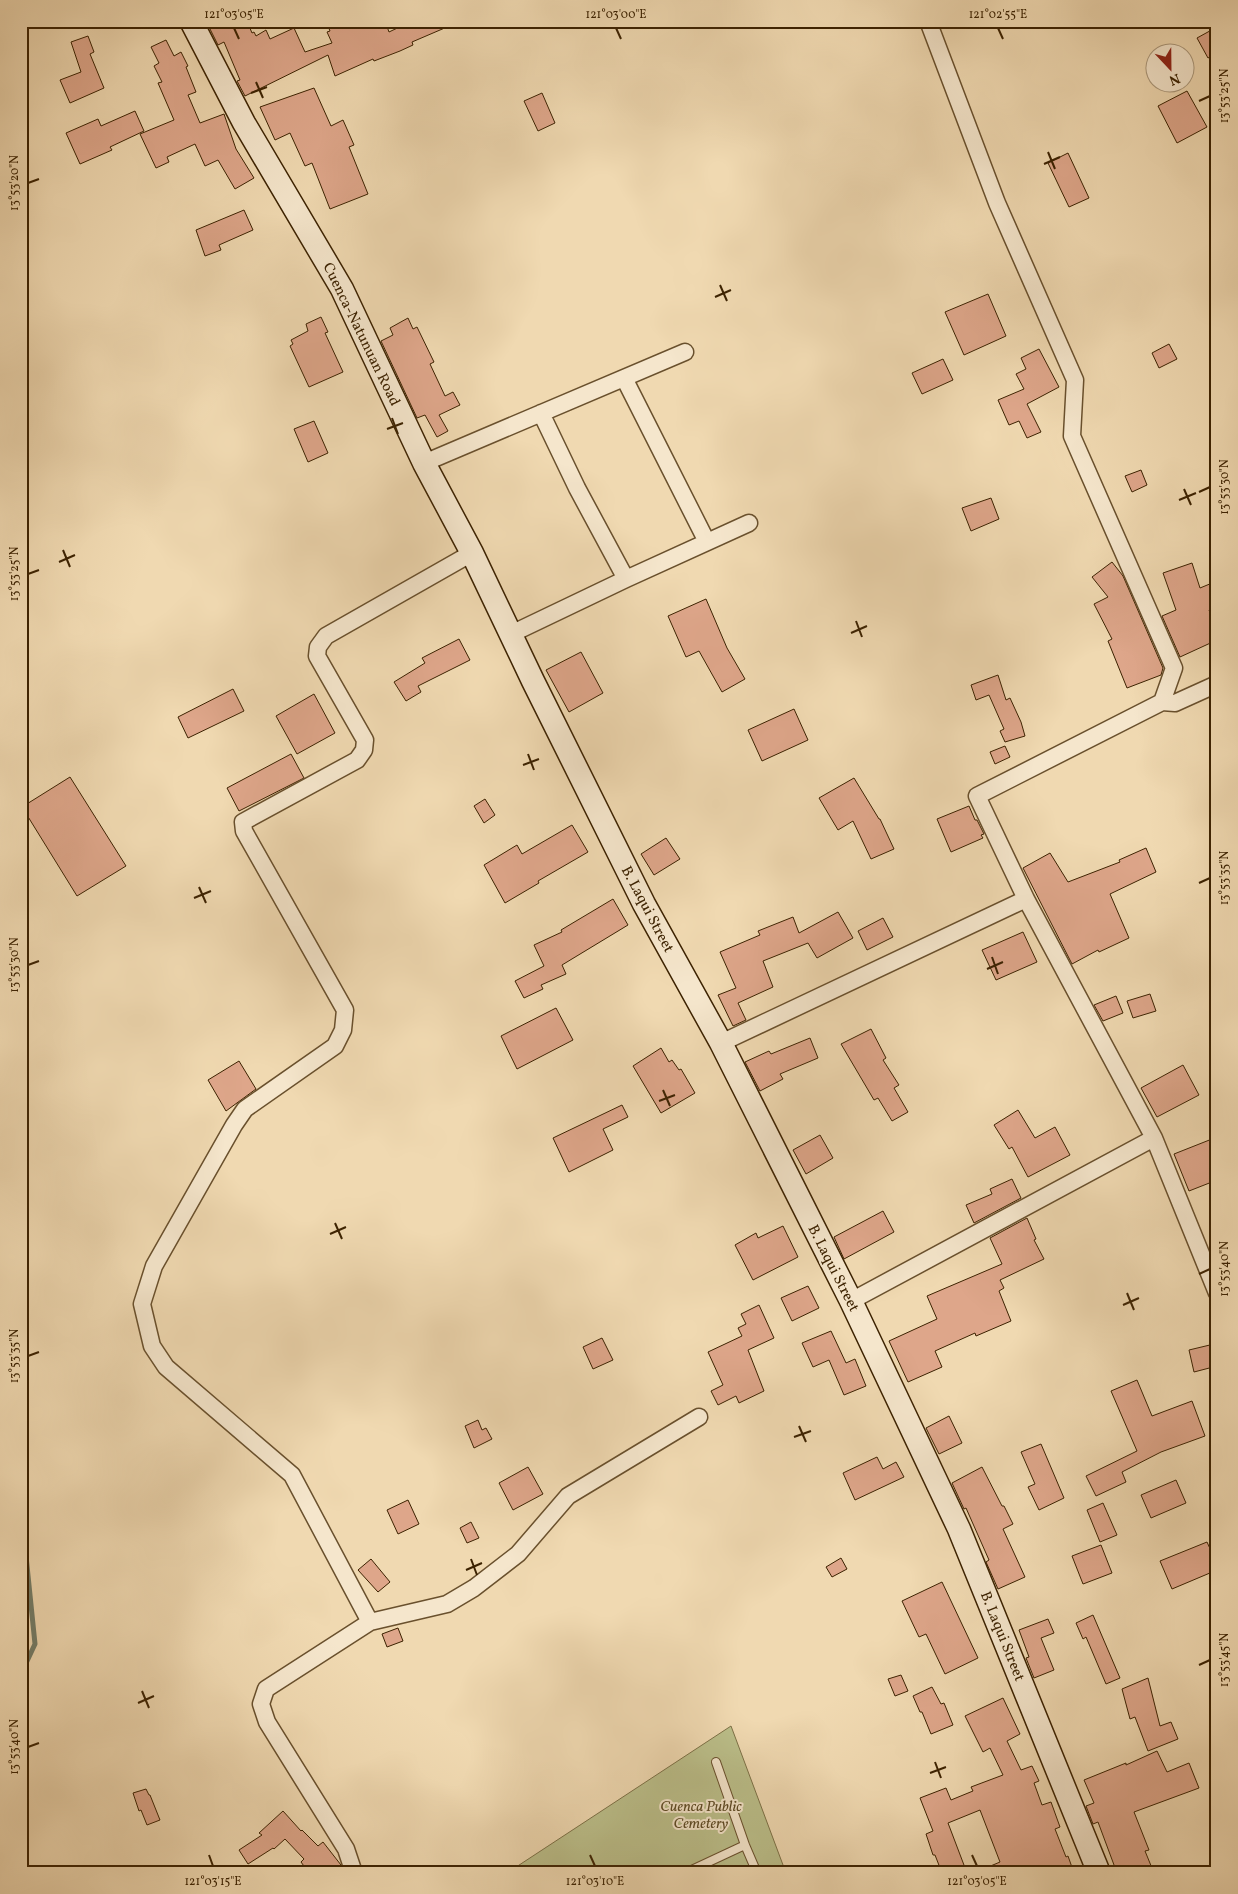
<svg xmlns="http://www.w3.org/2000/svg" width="1238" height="1894" font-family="Vollkorn,serif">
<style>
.green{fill:#bbbf8a;stroke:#7c7046}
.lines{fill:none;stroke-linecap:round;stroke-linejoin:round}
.stream{stroke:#747d68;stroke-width:5}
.building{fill:#dea68a;stroke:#3c2201}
.service-casing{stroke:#69502d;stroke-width:10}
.minor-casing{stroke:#69502d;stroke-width:19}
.secondary-casing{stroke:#3c2201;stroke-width:25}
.service{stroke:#f5e6cc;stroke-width:8}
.minor{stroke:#f5e6cc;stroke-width:16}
.secondary{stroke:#f5e6cc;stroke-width:22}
.ticks{fill:none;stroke:#3c2201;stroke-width:2}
.labels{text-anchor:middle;stroke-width:4;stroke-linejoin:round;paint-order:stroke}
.street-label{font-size:15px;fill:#3c2201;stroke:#f5e6cc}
.park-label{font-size:15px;font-style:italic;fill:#5c4923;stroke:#f5e6cc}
.neatline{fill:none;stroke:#3c2201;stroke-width:2}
.ticks-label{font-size:12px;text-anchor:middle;fill:#3c2201}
</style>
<rect width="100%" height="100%" fill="#f0d9b1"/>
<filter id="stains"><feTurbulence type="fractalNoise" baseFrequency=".004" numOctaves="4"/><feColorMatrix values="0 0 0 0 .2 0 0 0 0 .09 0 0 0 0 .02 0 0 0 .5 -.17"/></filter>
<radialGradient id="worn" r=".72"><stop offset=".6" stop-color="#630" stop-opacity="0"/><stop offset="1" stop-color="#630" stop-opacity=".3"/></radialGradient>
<path class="green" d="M731,1726L786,1873H507Z"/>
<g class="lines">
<path class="stream" d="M21,1507L35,1644L21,1674"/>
</g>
<path class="building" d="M206,21H247L252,33L254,32L256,36L266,30L270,39L294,28L305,52L332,43L327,32L330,31L326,21H385L389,32L412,21H461L412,42L413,45L400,51L374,61L373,59L335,76L328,55L245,96L237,81L240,80L224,42L218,45Z
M1217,27V53L1208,58L1197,38Z
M88,36L94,52L90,54L104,88L70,103L60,80L81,72L71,42Z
M166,40L174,56L181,52L188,66L186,67L196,92L188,95L200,123L224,114L236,149L254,178L235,189L218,160L205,166L195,144L167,157L169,162L156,168L140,134L174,120L158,83L162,82L154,66L159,63L151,47Z
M314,88L331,126L343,120L354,145L349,147L368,194L330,209L312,163L305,166L290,133L275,140L260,107Z
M1187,91L1207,127L1177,143L1158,106Z
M542,93L555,123L538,131L524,101Z
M135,111L144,131L110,147L112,150L80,164L66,133L98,119L101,126Z
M1068,153L1089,198L1069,207L1048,163Z
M244,210L253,230L219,245L221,250L205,256L196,230Z
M988,294L1006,336L964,355L945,312Z
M321,317L328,332L325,333L343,372L309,387L290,346L293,344L291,340L308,331L306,324Z
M408,318L413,329L417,327L434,362L430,364L445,396L453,392L460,405L439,415L448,431L437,437L425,415L417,418L381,341L393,335L390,328Z
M1169,344L1177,359L1159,368L1152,353Z
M1039,349L1059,387L1027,404L1041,432L1027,438L1019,421L1009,425L998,400L1024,389L1016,374L1026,369L1021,358Z
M943,359L953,380L922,394L912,373Z
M314,421L328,453L308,462L294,429Z
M1141,470L1147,485L1132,492L1125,476Z
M991,498L999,519L971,531L962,508Z
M1112,562L1123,576L1163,668L1161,675L1127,688L1108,641L1112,639L1094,604L1108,597L1092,577Z
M1192,563L1200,588L1217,581V607L1209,610L1217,628V640L1180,657L1162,616L1176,610L1163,573Z
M706,599L727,648L745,679L722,692L699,651L686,657L668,616Z
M459,639L470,660L418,686L421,692L406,701L394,682L425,663L422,658Z
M581,652L603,693L569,712L546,670Z
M998,675L1006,700L1010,698L1021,722L1025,736L1005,742L1000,731L1004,729L989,695L976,700L971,685Z
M233,689L244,711L188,738L178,717Z
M314,694L335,733L297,754L276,716Z
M794,709L808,740L762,761L748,730Z
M1005,746L1010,757L995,764L990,752Z
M291,754L304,778L239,811L227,788Z
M70,777L126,866L77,896L22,807Z
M854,778L879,819H880L894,849L871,859L853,821L838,830L819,798Z
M485,799L495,815L484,823L474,806Z
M969,806L975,820H977L984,834L981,835L983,838L951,852L937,819Z
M572,825L588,852L538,881L539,883L505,903L484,865L517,845L522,854Z
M666,838L680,859L654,875L641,854Z
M1146,848L1156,872L1110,894L1129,938L1099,952L1098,950L1072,964L1023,868L1050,853L1068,882L1120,862L1119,860Z
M613,899L628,925L562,965L566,974L541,985L543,989L524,998L515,981L544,966L534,945L562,932L561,930Z
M838,912L853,938L817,958L808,943L763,961L773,987L738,1003L746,1020L733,1026L718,995L736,988L720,952L760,935L758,931L793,917L799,933Z
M883,918L893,937L867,950L858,931Z
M1023,932L1037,962L996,980L982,950Z
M1150,994L1156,1011L1133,1018L1127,1001Z
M1116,996L1123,1013L1103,1021L1094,1005Z
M556,1008L573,1040L517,1069L501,1036Z
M871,1029L886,1058L883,1060L899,1085L894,1088L908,1112L892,1121L878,1098L874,1100L841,1044Z
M810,1038L818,1058L780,1074L783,1079L760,1091L745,1062L769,1051L771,1054Z
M661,1048L669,1062L672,1060L679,1070L681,1069L695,1093L661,1113L633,1066Z
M239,1061L256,1089L226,1111L208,1080Z
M1183,1065L1199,1095L1157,1117L1141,1088Z
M622,1105L628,1117L603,1129L613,1150L569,1172L553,1138Z
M1018,1110L1035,1138L1055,1127L1070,1155L1028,1177L1012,1147L1009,1149L994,1125Z
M820,1135L833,1158L806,1174L793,1150Z
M1217,1137V1180L1189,1191L1174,1154Z
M1012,1179L1021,1198L974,1223L966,1205L992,1194L990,1189Z
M883,1211L894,1232L844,1259L834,1237Z
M1027,1218L1036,1239L1034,1240L1044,1259L1000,1280L1004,1288L999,1291L1011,1321L976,1336L975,1333L935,1351L942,1367L908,1382L889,1341L937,1319L927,1296L1002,1264L990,1238Z
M783,1226L798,1257L753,1280L735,1245L756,1233L758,1238Z
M808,1286L819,1308L792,1321L781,1298Z
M759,1305L774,1338L748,1350L764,1391L739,1403L736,1396L718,1405L711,1391L723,1385L708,1352L742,1336L738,1328L746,1324L741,1314Z
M831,1331L846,1363L855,1359L866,1386L844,1395L829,1360L813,1367L802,1343Z
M602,1338L613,1360L593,1369L583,1347Z
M1214,1344L1217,1354V1366L1194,1372L1189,1350Z
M1137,1380L1152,1416L1192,1401L1205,1436L1161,1452L1122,1472L1126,1482L1096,1496L1086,1476L1137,1451L1111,1391Z
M949,1416L962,1443L939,1454L926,1428Z
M478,1420L482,1430L486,1428L492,1439L474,1448L465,1426Z
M1041,1444L1064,1498L1039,1510L1028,1487L1035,1484L1021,1452Z
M877,1457L883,1469L896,1462L904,1477L855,1500L843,1473Z
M528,1467L543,1494L513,1510L499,1483Z
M982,1467L1002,1506H1004L1013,1524L1003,1529L1025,1577L998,1589L986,1562L989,1560L966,1508L964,1509L952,1483Z
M1176,1480L1186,1503L1151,1518L1141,1495Z
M408,1500L419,1524L398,1534L387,1510Z
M1103,1503L1117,1535L1100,1542L1087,1510Z
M471,1522L479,1538L467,1543L460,1528Z
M1207,1542L1217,1564V1570L1172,1589L1160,1561Z
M1101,1545L1112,1573L1083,1584L1072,1556Z
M841,1558L847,1569L832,1577L826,1567Z
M371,1559L390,1582L378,1592L358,1570Z
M942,1582L978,1658L945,1674L926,1634L919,1637L902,1601Z
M1093,1615L1120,1678L1106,1684L1086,1637L1083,1639L1076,1623Z
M1048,1619L1054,1633L1041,1638L1054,1670L1034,1678L1026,1658L1029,1657L1019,1630Z
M398,1628L403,1641L387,1647L382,1634Z
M901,1675L908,1691L895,1696L888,1679Z
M1148,1678L1160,1726L1171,1722L1178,1739L1148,1751L1135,1717L1130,1719L1122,1689Z
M932,1687L941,1704L944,1703L953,1725L931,1734L922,1712H920L913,1696Z
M1003,1698L1020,1734L1007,1741L1021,1770L1032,1766L1039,1781L1034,1783L1042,1805L1051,1802L1060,1827L1055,1829L1066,1857L1068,1856L1074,1873H974L1000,1862L980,1810L948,1823L967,1873H942L935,1855H933L926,1834L933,1831L920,1798L946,1788L951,1800L973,1791L971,1787L1003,1775L990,1748L983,1752L965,1716Z
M1157,1751L1167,1772L1189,1763L1199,1788L1134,1812L1149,1850L1145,1851L1154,1873H1117L1098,1822L1093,1824L1086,1806L1094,1803L1084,1780L1126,1763V1765Z
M146,1789L149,1795H150L160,1820L147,1825L141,1810L139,1811L133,1793Z
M283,1811L301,1831L302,1830L318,1846L323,1842L341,1865L330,1873H309L301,1862L304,1859L285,1839L274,1849L273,1848L248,1864L239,1850L262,1835L259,1833Z"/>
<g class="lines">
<g class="service-casing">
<path id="service" d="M716,1762L745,1845L757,1873
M685,1873L745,1845"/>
</g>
<g class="minor-casing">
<path id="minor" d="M928,21L997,203L1075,380L1072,436L1174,668L1162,702L977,796L1026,899L1154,1138L1217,1293
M624,378L707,542
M541,413L577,488L626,579
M424,463L685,352
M511,634L626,579L749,523
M1162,702L1175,703L1217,684
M721,1043L1026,899
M851,1301L1154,1138
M370,1622L447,1604L474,1588L518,1554L568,1496L699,1417
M354,1873L346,1849L267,1722L261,1704L266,1689L370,1622L292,1475L166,1367L152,1346L142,1304L154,1266L234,1125L245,1109L335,1046L343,1030L345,1010L244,831L243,822L357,760L364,750L365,740L317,656L318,647L326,636L472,553"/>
</g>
<g class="secondary-casing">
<path id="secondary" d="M191,21L244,123L342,289L424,463L472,553L533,681L644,904L721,1043L851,1301L959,1529L1099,1873"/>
</g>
<use href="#service" class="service"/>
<use href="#minor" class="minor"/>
<use href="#secondary" class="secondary"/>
</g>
<path class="ticks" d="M234,28L239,39M616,28L621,39M998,28L1003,39M256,82L263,98M251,93L267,87M1199,101L1210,96M1048,152L1055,169M1044,164L1060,157M28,183L39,179M720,285L727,301M715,297L731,290M392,418L398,434M387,429L403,423M1184,489L1191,505M1199,492L1210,487M1179,500L1196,493M63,550L70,567M59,562L75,555M28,574L39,570M856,621L862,637M851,633L867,626M528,754L534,770M523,765L539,759M1199,883L1210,878M199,887L206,903M194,898L211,891M992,957L998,974M28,965L39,961M987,969L1003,962M663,1090L670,1106M659,1101L675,1095M335,1223L342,1239M330,1234L346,1227M1199,1274L1210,1269M1127,1293L1134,1310M1123,1305L1139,1298M28,1356L39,1352M799,1426L806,1442M794,1437L811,1431M471,1559L477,1575M466,1570L482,1563M1199,1665L1210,1660M142,1691L149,1708M138,1703L154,1696M28,1747L39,1743M935,1762L941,1778M930,1773L946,1767M209,1855L213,1866M590,1855L595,1866M972,1855L977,1866"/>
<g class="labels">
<g class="street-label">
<text transform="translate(362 334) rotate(64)" y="5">Cuenca-Natunuan Road</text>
<text transform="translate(648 909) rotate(62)" y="5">B. Laqui Street</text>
<text transform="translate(834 1268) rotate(63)" y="5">B. Laqui Street</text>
<text transform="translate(1003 1636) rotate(68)" y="5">B. Laqui Street</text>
</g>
<g class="park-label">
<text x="701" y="1811">Cuenca Public<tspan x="701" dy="17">Cemetery</tspan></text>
</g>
</g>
<rect width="1238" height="1894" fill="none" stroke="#f0d9b1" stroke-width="55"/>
<g transform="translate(1170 68) rotate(158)"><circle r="24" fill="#f5e6cc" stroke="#ab987b"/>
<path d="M0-4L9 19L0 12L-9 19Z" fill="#8f2418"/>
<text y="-8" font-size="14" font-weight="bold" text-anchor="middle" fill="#3c2201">N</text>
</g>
<rect x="28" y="28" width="1182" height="1838" class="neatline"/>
<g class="ticks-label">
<text x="234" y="18">121°03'05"E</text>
<text x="616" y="18">121°03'00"E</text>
<text x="998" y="18">121°02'55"E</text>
<text transform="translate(1224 96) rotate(-90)" y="4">13°53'25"N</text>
<text transform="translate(14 183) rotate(-90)" y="4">13°53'20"N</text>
<text transform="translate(1224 487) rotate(-90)" y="4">13°53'30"N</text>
<text transform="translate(14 574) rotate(-90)" y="4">13°53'25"N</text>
<text transform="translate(1224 878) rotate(-90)" y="4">13°53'35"N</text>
<text transform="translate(14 965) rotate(-90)" y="4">13°53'30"N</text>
<text transform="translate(1224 1269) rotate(-90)" y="4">13°53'40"N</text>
<text transform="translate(14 1356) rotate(-90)" y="4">13°53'35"N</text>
<text transform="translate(1224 1660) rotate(-90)" y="4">13°53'45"N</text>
<text transform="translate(14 1747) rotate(-90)" y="4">13°53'40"N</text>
<text x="213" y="1885">121°03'15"E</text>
<text x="595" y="1885">121°03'10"E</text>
<text x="977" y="1885">121°03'05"E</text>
</g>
<rect width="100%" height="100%" filter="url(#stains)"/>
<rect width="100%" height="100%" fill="url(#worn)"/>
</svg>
